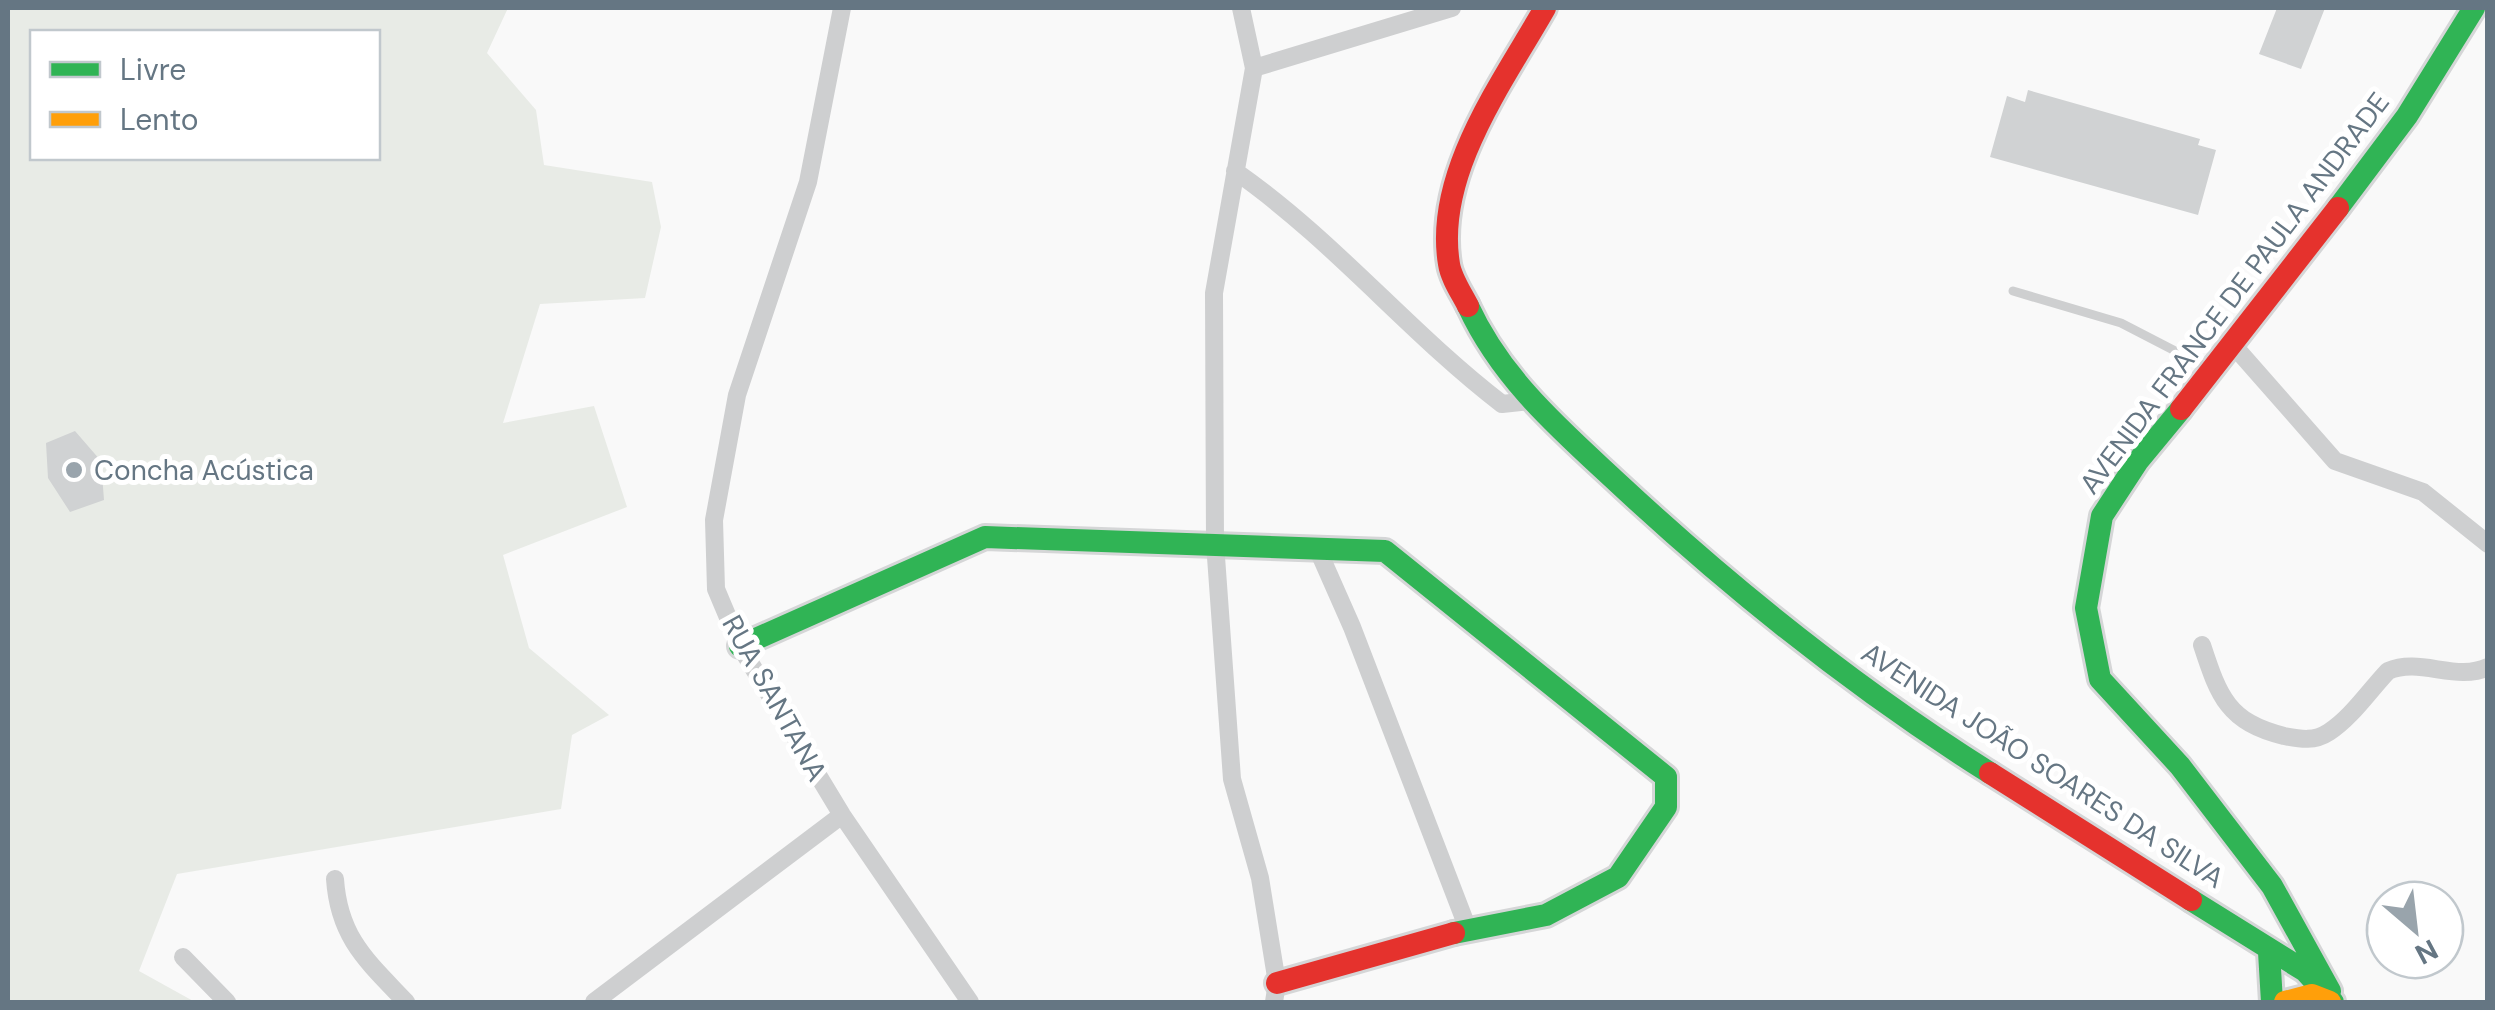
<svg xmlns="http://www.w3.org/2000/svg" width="2495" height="1010" font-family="'DM Sans',sans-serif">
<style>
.green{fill:#e8ebe6;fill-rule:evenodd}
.building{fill:#d0d2d3}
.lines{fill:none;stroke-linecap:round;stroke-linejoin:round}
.fast-casing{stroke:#d5d6d7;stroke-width:28}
.slow-casing{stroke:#d5d6d7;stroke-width:28}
.jam-casing{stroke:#d5d6d7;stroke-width:28}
.lane{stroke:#cecfd0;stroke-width:9}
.street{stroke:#cecfd0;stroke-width:18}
.fast{stroke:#30b455;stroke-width:22}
.slow{stroke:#ff9f0a;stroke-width:22}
.jam{stroke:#e5322d;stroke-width:22}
.poi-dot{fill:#99a4ac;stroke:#fff;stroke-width:4}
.labels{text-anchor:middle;stroke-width:10;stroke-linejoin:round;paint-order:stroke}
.street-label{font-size:28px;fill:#657683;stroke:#fff}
.poi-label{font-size:28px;fill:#657683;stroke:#fff;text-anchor:start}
</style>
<rect width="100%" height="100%" fill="#f9f9f9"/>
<path class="green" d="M8,8H508L487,53L536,110L544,165L652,182L661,227L645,298L540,304L503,423L594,406L627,507L503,555L529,648L609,715L572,735L561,809L177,874L139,971L195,1002H8ZM32,32H378V158H32Z"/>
<path class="building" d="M2277,8H2325L2301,69L2259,54Z
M2028,90L2200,139L2198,145L2216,150L2198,215L1990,157L2007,96L2025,102Z
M75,431L101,461L104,500L70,512L48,478L46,443Z"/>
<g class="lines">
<g class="fast-casing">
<path id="fast" d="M2338,208L2407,116L2474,8
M1468,306C1502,380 1561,430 1619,484C1733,590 1858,690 1990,773
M2181,409L2138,461L2102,516L2086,608L2100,679L2180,766L2272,886L2330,991
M740,646L985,537L1385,551L1666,777V807L1618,877L1546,915L1454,933
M2191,900L2305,971L2333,1002
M2269,952L2272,1002"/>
</g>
<g class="slow-casing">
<path id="slow" d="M2285,1002L2312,995L2330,1002"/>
</g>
<g class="jam-casing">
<path id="jam" d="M1468,306C1462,294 1451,278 1449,264C1434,174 1503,82 1545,8
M2181,409L2338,208
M1990,773L2191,900
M1277,983L1454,933"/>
</g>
<path class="lane" d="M2013,291L2121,323L2210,369"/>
<path class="street" d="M842,8L808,182L737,395L714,520L716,589L740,646L842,815L970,1002
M1241,8L1254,68L1214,293L1215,543L1232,779L1260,878L1277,983L1274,1002
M1254,68L1452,8
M1235,171C1335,241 1407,331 1502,404L1529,401
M2234,346L2335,461L2423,492L2488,544
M1318,550L1352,627L1468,929
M2202,645C2219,697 2228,722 2284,736C2300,739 2314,742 2329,732C2351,718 2369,691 2388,671C2420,657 2456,682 2488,667
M335,879C339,938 367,961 406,1002
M183,957L227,1002
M594,1002L842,815"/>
<use href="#fast" class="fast"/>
<use href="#slow" class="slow"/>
<use href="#jam" class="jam"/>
</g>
<circle class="poi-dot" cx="74" cy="470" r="10"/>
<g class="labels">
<g class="street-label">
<text transform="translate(2234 293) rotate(-53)" y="10">AVENIDA FRANCE DE PAULA ANDRADE</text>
<text transform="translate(775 698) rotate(61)" y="10">RUA SANTANA</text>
<text transform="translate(2043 765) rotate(33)" y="10">AVENIDA JOÃO SOARES DA SILVA</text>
</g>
<g class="poi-label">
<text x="94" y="480">Concha Acústica</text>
</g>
</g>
<rect width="2495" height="1010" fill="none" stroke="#657683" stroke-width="20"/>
<rect x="30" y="30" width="350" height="130" fill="#ffffff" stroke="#c1c8cd" stroke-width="2.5"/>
<rect x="50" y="62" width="50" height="15" fill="#30b455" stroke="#c1c8cd" stroke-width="2.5"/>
<text x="120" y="80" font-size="30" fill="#657683">Livre</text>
<rect x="50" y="112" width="50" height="15" fill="#ff9f0a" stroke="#c1c8cd" stroke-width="2.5"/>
<text x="120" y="130" font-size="30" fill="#657683">Lento</text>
<g transform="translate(2415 930) rotate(152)"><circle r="48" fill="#ffffff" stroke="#c1c8cd" stroke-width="2.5"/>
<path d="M0-8L18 38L0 25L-18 38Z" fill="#99a4ac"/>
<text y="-15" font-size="28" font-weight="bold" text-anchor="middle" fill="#657683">N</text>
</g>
</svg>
